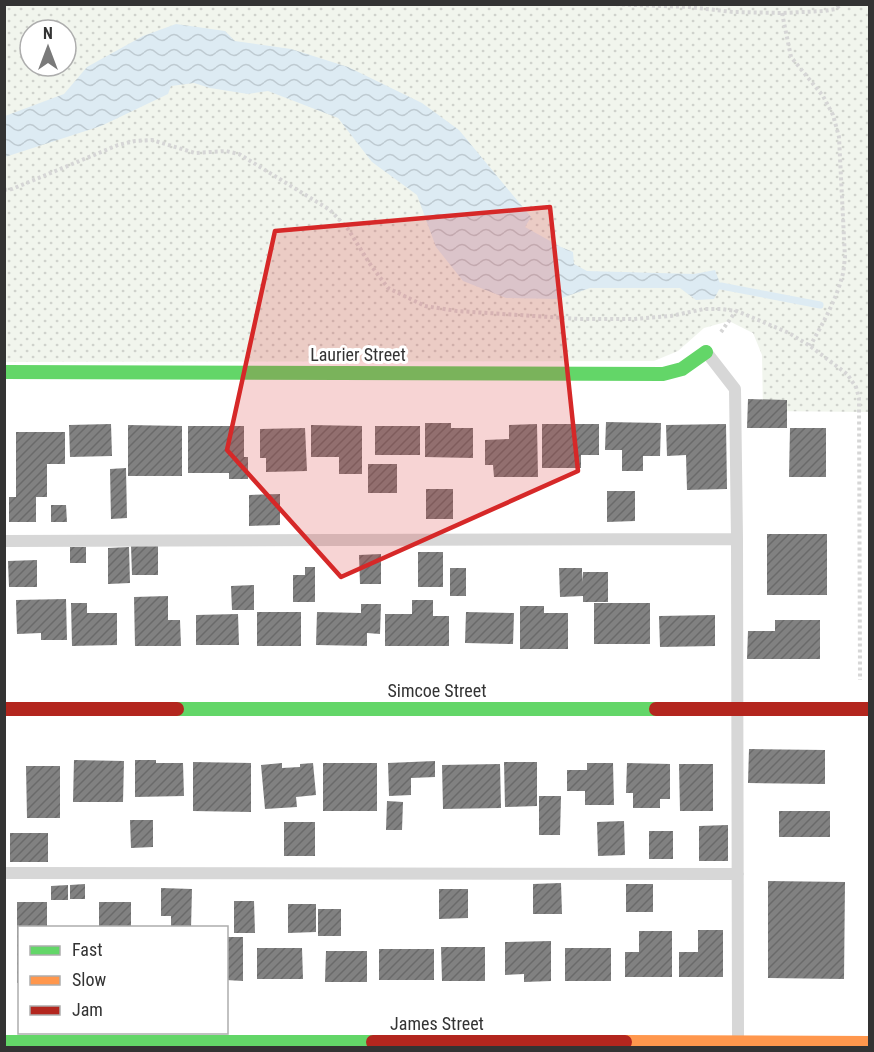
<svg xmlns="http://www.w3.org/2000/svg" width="874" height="1052" font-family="'Roboto Condensed',sans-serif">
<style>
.grass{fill:url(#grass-dots);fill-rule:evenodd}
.water{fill:url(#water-waves)}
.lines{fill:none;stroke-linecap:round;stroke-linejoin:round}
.stream{stroke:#ddebf3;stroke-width:7}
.building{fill:url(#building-hatch)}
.path{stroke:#d6d6d6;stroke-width:4;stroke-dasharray:3 3;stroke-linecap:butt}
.lane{stroke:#d7d7d7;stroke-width:12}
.fast{stroke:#63d668;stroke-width:14}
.slow{stroke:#ff974d;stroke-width:14}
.jam{stroke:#b3261e;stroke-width:14}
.marked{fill:#d62828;fill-opacity:0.2;stroke:#d62828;stroke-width:4.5;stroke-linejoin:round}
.labels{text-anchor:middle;stroke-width:6;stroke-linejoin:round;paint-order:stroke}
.street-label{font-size:18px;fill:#333;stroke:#fff}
</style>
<defs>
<pattern id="grass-dots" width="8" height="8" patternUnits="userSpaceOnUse" patternTransform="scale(1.5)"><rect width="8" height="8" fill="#f1f5ed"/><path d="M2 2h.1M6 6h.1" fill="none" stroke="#cfd2cc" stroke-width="1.8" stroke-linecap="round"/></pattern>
<pattern id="water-waves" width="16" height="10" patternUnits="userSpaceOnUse" patternTransform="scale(1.5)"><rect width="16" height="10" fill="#ddebf3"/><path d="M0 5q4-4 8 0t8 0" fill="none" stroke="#becad1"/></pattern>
<pattern id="building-hatch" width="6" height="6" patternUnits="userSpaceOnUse" patternTransform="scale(1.5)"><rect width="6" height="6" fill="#818181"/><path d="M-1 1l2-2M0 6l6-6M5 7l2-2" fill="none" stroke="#6a6a6a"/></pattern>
</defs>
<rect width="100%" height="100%" fill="#fff"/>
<path class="grass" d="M4,5H869V412L763,411L762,355L753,333L729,321L704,328L678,351L654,361L5,362ZM30,30H66V66H30Z"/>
<path class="water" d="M176,24L225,31L235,41L291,49L348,67L422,103L459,130L531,217L525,227L561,247L573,252L574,264L587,271L694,274L715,270L721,286L714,299L696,300L680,288H590L559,299L506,298L463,281L436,247L417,195L372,162L338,118L268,91L248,94L210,88L194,83L171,86L168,94L101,126L5,157V116L64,94L87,67L143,36Z"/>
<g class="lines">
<path class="stream" d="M721,286L820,305"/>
</g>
<path class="building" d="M748,399L787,400V428H747Z
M606,422L661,423L660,456H643V471H622V450H605Z
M425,423H451V428H473V458L425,457Z
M111,424L112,456L70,457L69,425Z
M537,424L538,477H494L493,465H485V440L509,439V425Z
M542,424H599V455H581V468H542Z
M726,424L727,489L687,490L686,455L667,456L666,425Z
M128,425L182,426V476H128Z
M311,425L362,426V474H339V457H311Z
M188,426H244V457H248V479H229V473H188Z
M375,426H420V455H375Z
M305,428L307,471L266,472V458H260V429Z
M790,428H826V477H789Z
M16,432H65V464H47V497H36V522H9V497H16Z
M368,464H397V493H368Z
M126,468L127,518L111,519L110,469Z
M426,489H453V519H426Z
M607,491H635V521L607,522Z
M280,494V525L249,526V495Z
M51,505H66L67,522H51Z
M767,534H827V595H767Z
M131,546H158V575H132Z
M70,547H86V563H70Z
M129,547L130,583L108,584V548Z
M418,552H443V587H418Z
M381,554V584H360L359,555Z
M37,560V587H9L8,561Z
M305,567H315V602H293V575H305Z
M450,568H466V596H450Z
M559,568H582V582L583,572H608V602H583V596L560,597Z
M254,585V610H232L231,586Z
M168,596V620H180L181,646H135L134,597Z
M66,599L67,640H41V633L17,634L16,600Z
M412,600H433V616H449V646H385V614H412Z
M71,603H87V613H117V645L72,646Z
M594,603H650V644H594Z
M361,604H381L380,634L367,633V646L316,645L317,612L361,613Z
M520,606H544V613H568V649H520Z
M257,612H301V646H257Z
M466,612L514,613L513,644L465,643Z
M238,614L239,645H196V615Z
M715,615V646L660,647L659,616Z
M775,620H820V659H747L748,631H775Z
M749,749L825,750V784L748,783Z
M74,760L124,761L123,802H73Z
M135,760H156V763H183L184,796L135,797Z
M435,761V777L411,778V795L389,796L388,763Z
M193,762L251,763V812L193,811Z
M504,762H537V806L505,807Z
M282,763V768L300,767V764L313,763L316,795L296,797L297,807L265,809L261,765Z
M323,763H377V811H323Z
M587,763H613L614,805H585V791H567V770H587Z
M627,763L670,764V799H660V808H633V793H626Z
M500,764L501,808L443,809L442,765Z
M679,764H713V811H680Z
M26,766H60V818H27Z
M539,796H561L560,835H539Z
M387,801L403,802L402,830H386Z
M779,811H830V837H779Z
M130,820H153V847L131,848Z
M624,821L625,855L598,856L597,822Z
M284,822H315V856H284Z
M728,825V861H699V826Z
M649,831H673V859H649Z
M10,833H48V862H10Z
M768,881L845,882L844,979L768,978Z
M561,883L562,914H533V884Z
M85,884V899H70V885Z
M626,884H653V912H626Z
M68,885V900H51V886Z
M161,888L192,889L191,928H171V916H161Z
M439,889H468V918L439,919Z
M234,901H254L255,933H234Z
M17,902H47V928H20V983H17Z
M99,902H131V928H99Z
M288,904H316V932L288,933Z
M318,909H341V936H318Z
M698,930H723V977H679V952H698Z
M639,931H672V977H625V952H639Z
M228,937H243V981L226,980V950H228Z
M551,941V981L524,982V974L505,975V942Z
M441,947H485V981H442Z
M257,948H302L303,979H257Z
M565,948H611V981H565Z
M379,949H434V980H379Z
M326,951H367V982H325Z"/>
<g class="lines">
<path class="path" d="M610,4L689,7L733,12L782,13L824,11L836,9L841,4
M782,13L791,57L823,96L833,115L839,137L845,258C844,264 844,271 842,277C836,300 822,325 810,346
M4,190L12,189L118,145L135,141L152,140L195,153L226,151L239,154L330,210L348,229L370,264L388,288L425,306L457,311L580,319H634L671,316L704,309H721L737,311L789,333L810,346L847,374L856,387L859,398L860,680
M721,332L736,311"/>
<path class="lane" d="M707,353L735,389L737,539L738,1040
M4,541L737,539
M4,873L738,874"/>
<path class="fast" d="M4,372L663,374L682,369L706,352
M177,709H656
M4,1042H373"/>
<path class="slow" d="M625,1042L870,1043"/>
<path class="jam" d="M4,709H177
M656,709H870
M373,1042H625"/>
</g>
<path class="marked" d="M550,207L578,471L341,577L227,450L275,231Z"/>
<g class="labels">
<g class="street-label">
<text x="358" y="361">Laurier Street</text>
<text x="437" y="697">Simcoe Street</text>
<text x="437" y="1030">James Street</text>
</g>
</g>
<rect width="874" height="1052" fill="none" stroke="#333333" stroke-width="12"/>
<rect x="18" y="926" width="210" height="108" fill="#ffffff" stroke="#adadad" stroke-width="1.5"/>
<rect x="30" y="946" width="30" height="9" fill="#63d668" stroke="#adadad" stroke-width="1.5"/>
<text x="72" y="956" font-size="18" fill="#333333">Fast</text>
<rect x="30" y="976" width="30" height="9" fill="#ff974d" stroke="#adadad" stroke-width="1.5"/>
<text x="72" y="986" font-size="18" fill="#333333">Slow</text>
<rect x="30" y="1006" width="30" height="9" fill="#b3261e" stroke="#adadad" stroke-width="1.5"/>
<text x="72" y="1016" font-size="18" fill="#333333">Jam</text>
<g transform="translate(48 48)"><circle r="28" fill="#ffffff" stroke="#adadad" stroke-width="1.5"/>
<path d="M0-4.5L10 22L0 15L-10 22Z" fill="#7a7a7a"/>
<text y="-9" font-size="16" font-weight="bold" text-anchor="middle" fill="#333333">N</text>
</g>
</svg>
